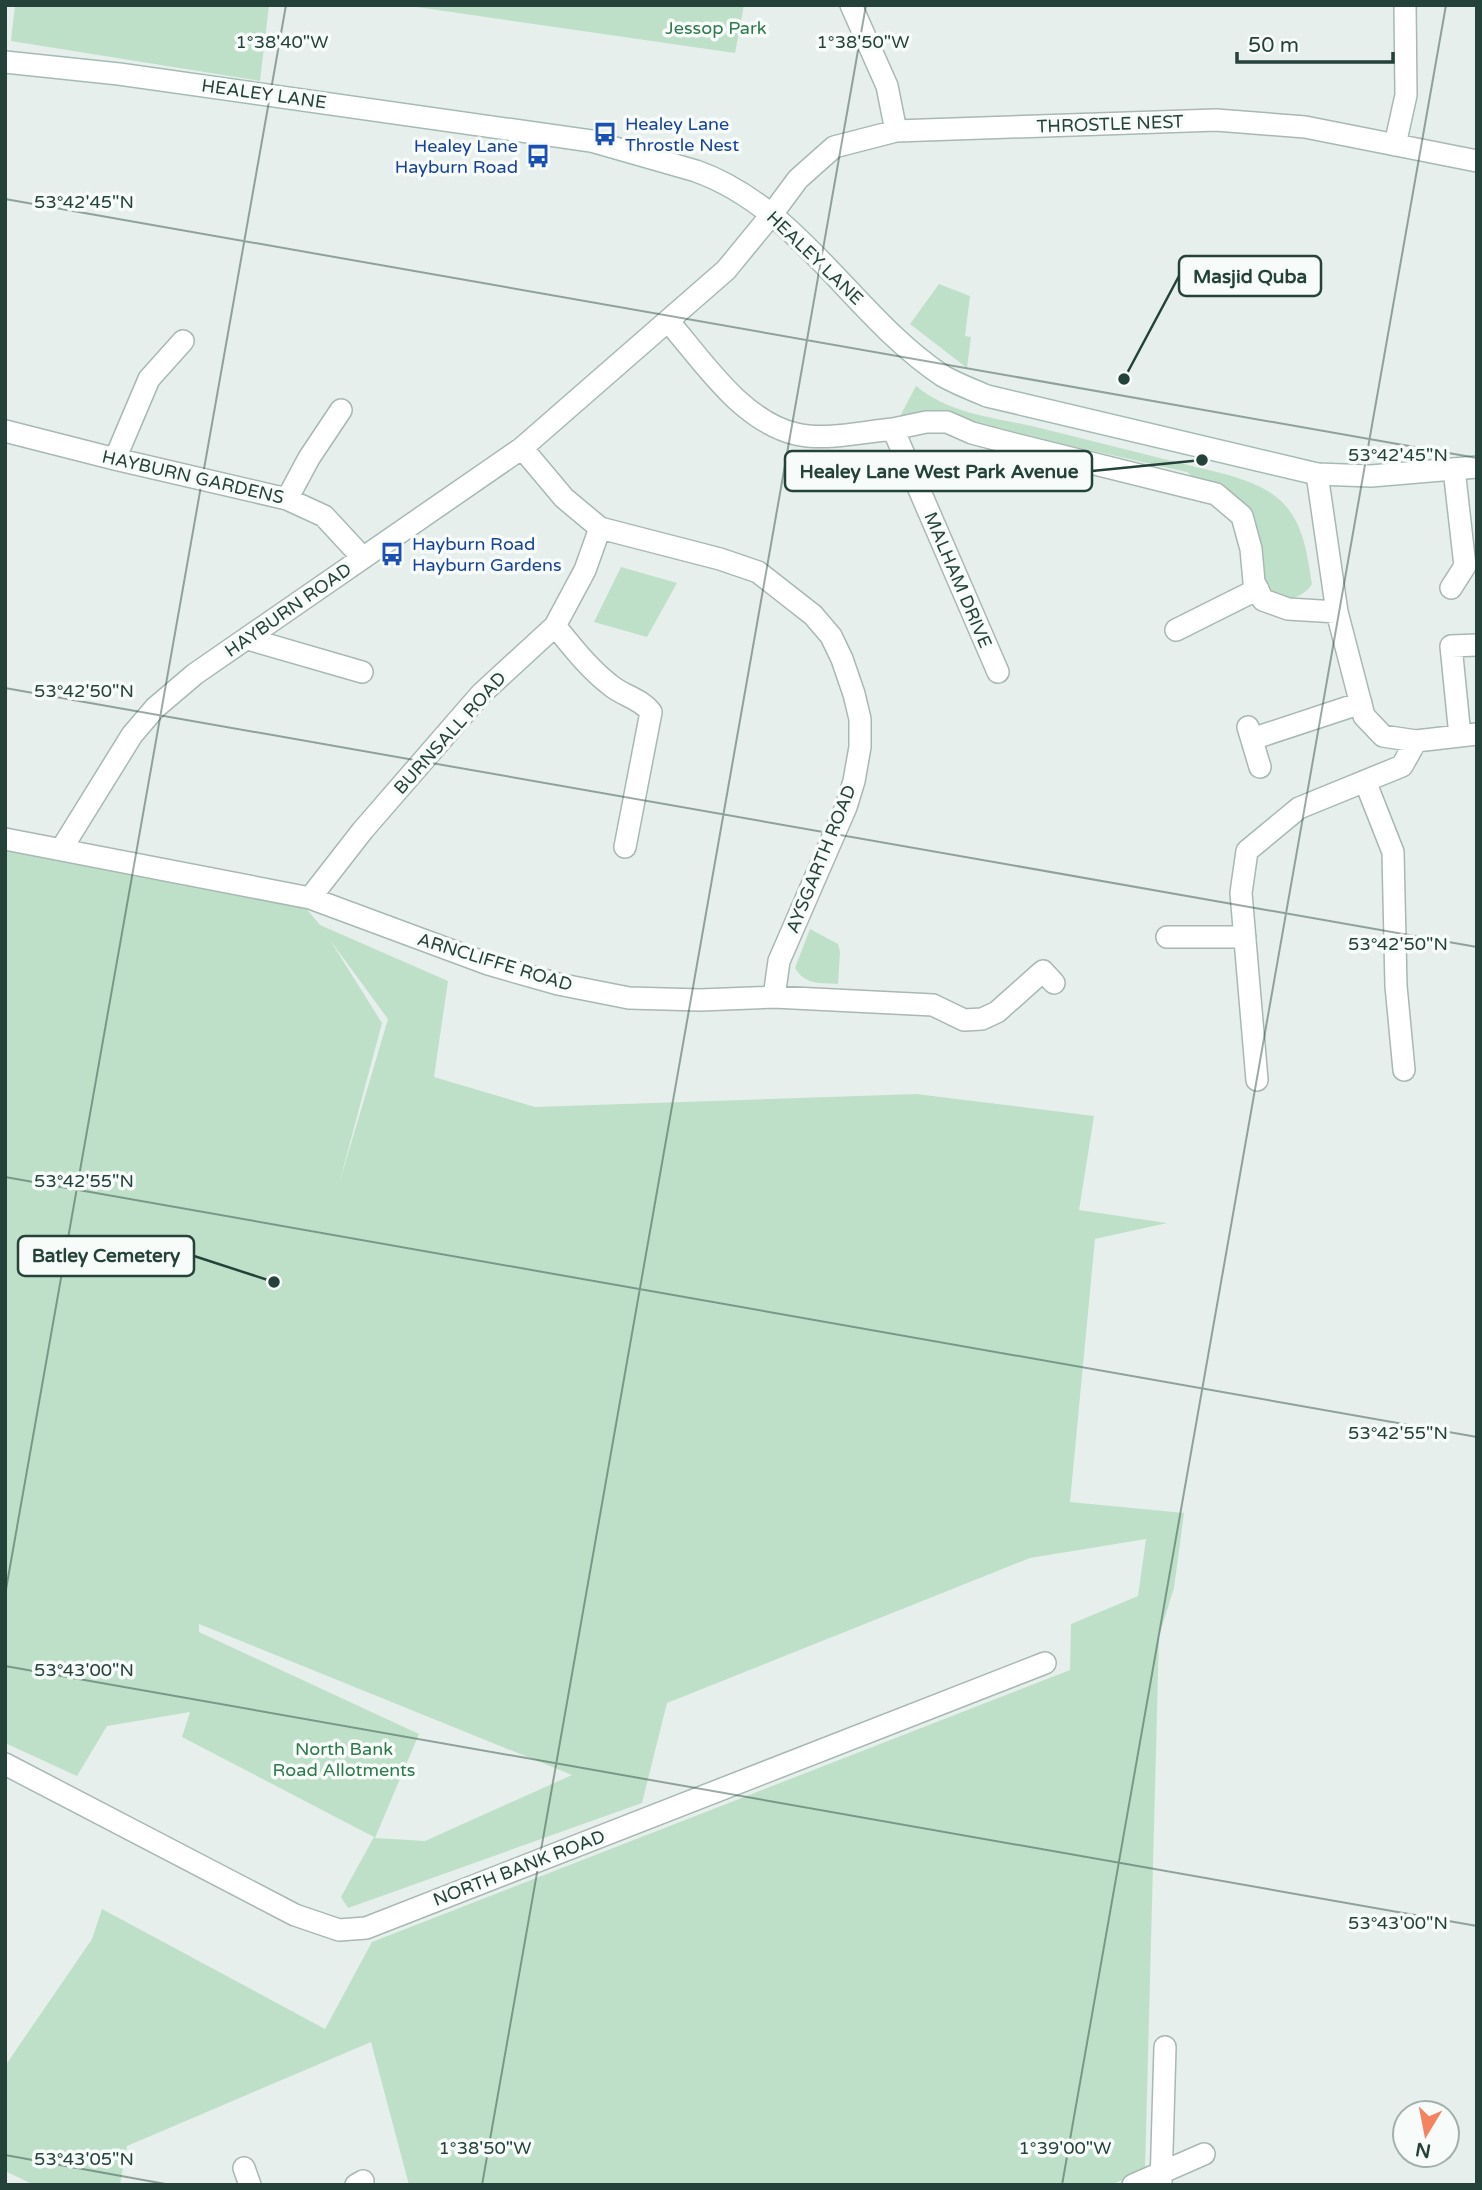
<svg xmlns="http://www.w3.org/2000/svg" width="1482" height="2190" font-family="'Varela Round',sans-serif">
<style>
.green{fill:#bfe0c8;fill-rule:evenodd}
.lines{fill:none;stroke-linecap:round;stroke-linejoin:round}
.minor-casing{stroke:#a8b8b2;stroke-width:24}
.secondary-casing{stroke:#a4bbb3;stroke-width:24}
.minor{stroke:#fff;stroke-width:21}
.secondary{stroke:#fff;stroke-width:21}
.ticks{fill:none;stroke:#24423a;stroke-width:2;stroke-opacity:0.45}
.labels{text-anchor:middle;stroke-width:7;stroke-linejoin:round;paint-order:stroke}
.park-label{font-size:18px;fill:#2d7a4b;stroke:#f7fbf9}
.street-label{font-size:18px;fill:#24423a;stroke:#f7fbf9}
.transit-label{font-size:18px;fill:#164399;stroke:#f7fbf9;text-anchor:start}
.ticks-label{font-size:18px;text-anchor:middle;fill:#24423a;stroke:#f7fbf9;stroke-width:7;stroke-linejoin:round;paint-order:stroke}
.leader{fill:none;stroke:#24423a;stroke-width:2.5}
.callout-dot{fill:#24423a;stroke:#f7fbf9;stroke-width:2.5}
.callout{fill:#f7fbf9;stroke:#24423a;stroke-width:2.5}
.callout-label{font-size:19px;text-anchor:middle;font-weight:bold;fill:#24423a}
</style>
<rect width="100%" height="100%" fill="#e6efeb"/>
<path class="green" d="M15,5H269L260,81L11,41Z
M403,5H744L735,53Z
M939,284L970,296L965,336L971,337L967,368L910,324Z
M916,386C952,415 993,417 1036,427C1088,440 1140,453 1192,466C1220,473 1259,480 1281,501C1304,523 1307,554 1312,584C1300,603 1273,604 1263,581C1258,567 1259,546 1257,531L1187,472L1040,439L1029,443L898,420Z
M621,567L677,583L647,637L594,622Z
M5,839L298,899L320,925L448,981L434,1077L535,1107L916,1094L1094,1116L1079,1210L1167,1223L1095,1239L1070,1502L1184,1513L1174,1588L1159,1636L1145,2171L1110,2185H409L371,2042L127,2146L120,2185H34L5,2171V2066L92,1939L102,1909L325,2029L372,1942L1070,1670L1071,1624L1138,1596L1146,1539L1030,1558L667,1703L642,1803L348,1908L341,1897L374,1837L182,1737L190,1712L107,1726L77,1776L5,1743ZM330,940L388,1019L339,1184L382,1023ZM199,1624L572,1775L425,1841L375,1838L419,1734L199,1632Z
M810,929L838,944L840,952L838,984C820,983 805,985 795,968Z"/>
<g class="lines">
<g class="minor-casing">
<path id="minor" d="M851,5L887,86L896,131
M1395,145L1406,95L1405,5
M668,321C703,361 741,421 796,434C826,441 862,432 893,429L998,672
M893,429L926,422H947L972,433L1014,444L1216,494L1242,516L1251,549L1254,582L1263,600L1288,609L1337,612
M5,431L115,459L287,499L324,516L362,557
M522,448L564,498L600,528L720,559L758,572L813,615L831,636L842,659L854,694L860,719V747L854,781L846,807L779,961L774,997
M115,459L149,379L183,341
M1317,474L1337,612L1364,716L1383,736L1416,741L1477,734
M287,499L309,458L341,410
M1451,588L1465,566L1454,469
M555,626C572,646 588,668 609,684C622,696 639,697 651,712L625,847
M1176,630L1258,589
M248,639L362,672
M1248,727L1260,767
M1460,736L1451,646L1477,645
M1252,739L1361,703
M1365,781L1393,852L1396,986L1404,1070
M5,839L310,898L488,964L558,984L629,998L700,1000L774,997L933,1005L964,1020L982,1019L997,1012L1043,971L1054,983
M62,848L132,735L155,708L195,674L522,448L726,270L772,214L798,179L834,147L896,131L1216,120L1305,127L1477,161
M310,898L363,830L481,694L555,626L585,570L600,528
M1167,937H1245
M1257,1080L1241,893L1247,851L1299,808L1402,766L1416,741
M5,1764L295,1915L339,1930L366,1928L1045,1663
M244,2168L250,2185
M356,2185L363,2181
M1133,2185L1204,2154
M1161,2185L1165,2047"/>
</g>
<g class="secondary-casing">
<path id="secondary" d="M5,62L119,74L591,141L696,171C800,208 854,317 943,376C957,384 973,390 987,396L1317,474L1371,476L1477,467"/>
</g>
<use href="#minor" class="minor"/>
<use href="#secondary" class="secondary"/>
</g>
<path class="ticks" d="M5,199L1477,458M5,688L1477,947M5,1177L1477,1437M5,1595L286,5M5,1666L1477,1926M5,2155L171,2185M482,2185L866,5M1062,2185L1446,5"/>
<defs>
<g id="bus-bare" transform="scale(1.89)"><path d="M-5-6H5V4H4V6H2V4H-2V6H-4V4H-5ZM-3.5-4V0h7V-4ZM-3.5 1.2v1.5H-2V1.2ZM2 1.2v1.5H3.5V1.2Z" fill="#1a4fb4" stroke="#f7fbf9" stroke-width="2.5" paint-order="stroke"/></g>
</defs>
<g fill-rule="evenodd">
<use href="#bus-bare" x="605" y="134"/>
<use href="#bus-bare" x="538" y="156"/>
<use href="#bus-bare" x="392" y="554"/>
</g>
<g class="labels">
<g class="park-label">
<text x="716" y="34">Jessop Park</text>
<text x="344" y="1755">North Bank<tspan x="344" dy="21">Road Allotments</tspan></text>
</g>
<g class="street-label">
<text transform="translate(264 94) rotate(8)" y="6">HEALEY LANE</text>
<text transform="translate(1110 124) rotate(-2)" y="6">THROSTLE NEST</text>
<text transform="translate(815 258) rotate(44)" y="6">HEALEY LANE</text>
<text transform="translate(193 477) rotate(13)" y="6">HAYBURN GARDENS</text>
<text transform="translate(958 580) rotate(67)" y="6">MALHAM DRIVE</text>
<text transform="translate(288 610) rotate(-35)" y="6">HAYBURN ROAD</text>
<text transform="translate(450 733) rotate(-48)" y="6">BURNSALL ROAD</text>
<text transform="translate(821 859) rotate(-68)" y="6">AYSGARTH ROAD</text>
<text transform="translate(495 962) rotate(17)" y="6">ARNCLIFFE ROAD</text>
<text transform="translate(519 1868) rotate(-21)" y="6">NORTH BANK ROAD</text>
</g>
<g class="transit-label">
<text x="625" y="130">Healey Lane<tspan x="625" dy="21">Throstle Nest</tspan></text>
<text x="518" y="152" text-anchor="end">Healey Lane<tspan x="518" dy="21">Hayburn Road</tspan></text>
<text x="412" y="550">Hayburn Road<tspan x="412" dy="21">Hayburn Gardens</tspan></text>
</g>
</g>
<g class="ticks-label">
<text x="282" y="48">1°38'40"W</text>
<text x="863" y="48">1°38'50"W</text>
<text x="84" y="208">53°42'45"N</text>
<text x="1398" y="461">53°42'45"N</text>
<text x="84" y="697">53°42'50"N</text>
<text x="1398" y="950">53°42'50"N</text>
<text x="84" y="1187">53°42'55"N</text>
<text x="1398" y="1439">53°42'55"N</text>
<text x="84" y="1676">53°43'00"N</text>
<text x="1398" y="1929">53°43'00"N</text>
<text x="485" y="2154">1°38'50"W</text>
<text x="1065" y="2154">1°39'00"W</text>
<text x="84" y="2165">53°43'05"N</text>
</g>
<path class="leader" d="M1124 379L1179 276M1202 460L1092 471M274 1282L194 1256"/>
<g class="callout-dot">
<circle cx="1124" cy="379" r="7"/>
<circle cx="1202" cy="460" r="7"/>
<circle cx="274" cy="1282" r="7"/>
</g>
<g class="callout">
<rect x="1179" y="256" width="142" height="40" rx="7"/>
<rect x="785" y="451" width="307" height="40" rx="7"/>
<rect x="18" y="1236" width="176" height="40" rx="7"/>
</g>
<g class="callout-label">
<text x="1250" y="283">Masjid Quba</text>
<text x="939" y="478">Healey Lane West Park Avenue</text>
<text x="106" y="1262">Batley Cemetery</text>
</g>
<rect width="1482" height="2190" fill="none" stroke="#24423a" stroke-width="14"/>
<g transform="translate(1426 2134) rotate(190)"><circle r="33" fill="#f7fbf9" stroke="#a3b1ad" stroke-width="2"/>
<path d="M0-5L12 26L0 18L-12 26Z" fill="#f4845f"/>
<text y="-10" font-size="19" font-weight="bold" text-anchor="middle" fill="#24423a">N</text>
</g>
<path d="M1237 52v10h156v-10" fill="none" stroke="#24423a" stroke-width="3.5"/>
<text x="1248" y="52" font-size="21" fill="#24423a" stroke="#f7fbf9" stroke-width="5" paint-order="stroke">50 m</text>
</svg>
